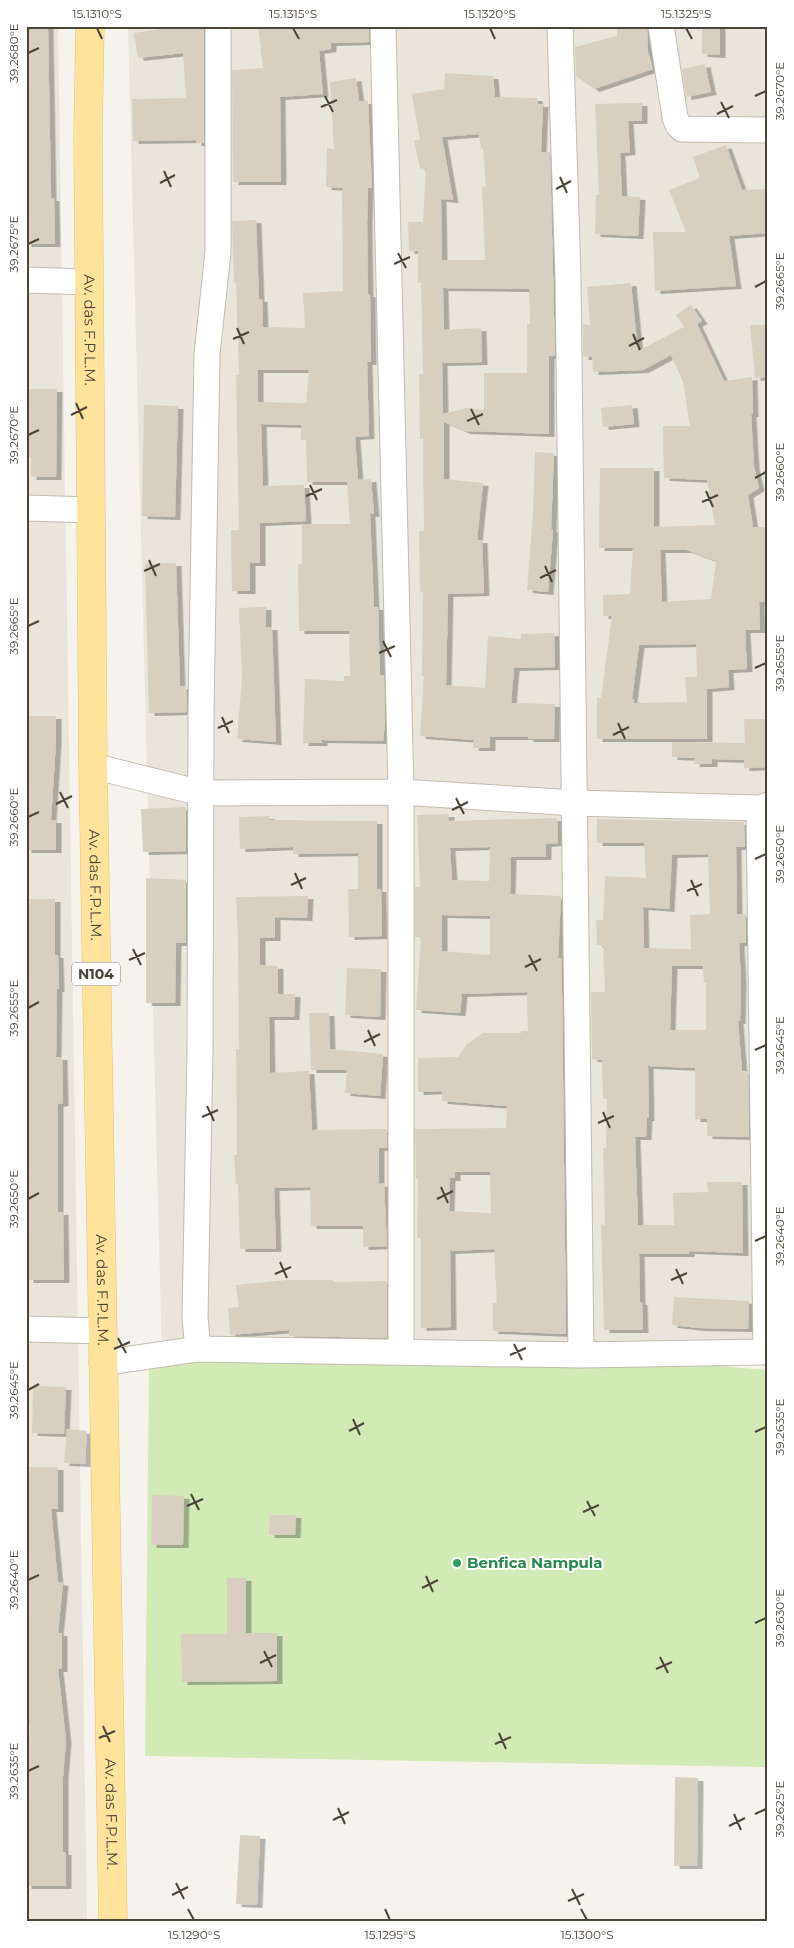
<svg xmlns="http://www.w3.org/2000/svg" width="794" height="1948" font-family="Montserrat,sans-serif">
<style>
.residential{fill:#eae5da}
.green{fill:#d2eab5}
.building{fill:#d8cfc1;fill-rule:evenodd;filter:url(#shadow)}
.lines{fill:none;stroke-linecap:round;stroke-linejoin:round}
.minor-casing{stroke:#c2bbae;stroke-width:27}
.major-casing{stroke:#e6c16a;stroke-width:29}
.minor{stroke:#fff;stroke-width:25}
.major{stroke:#ffe39c;stroke-width:28}
.ticks{fill:none;stroke:#4b4439;stroke-width:2}
.leisure-dot{fill:#2e9e5b;stroke:#fff;stroke-width:2}
.labels{text-anchor:middle;stroke-width:4;stroke-linejoin:round;paint-order:stroke}
.shield{fill:#fff;stroke:#817c74;stroke-width:1}
.shield-label{font-size:14px;font-weight:bold;fill:#4b4439}
.street-label{font-size:15px;fill:#4b4439;stroke:#fff}
.leisure-label{font-size:15px;font-weight:bold;fill:#27864d;stroke:#fff;text-anchor:start}
.neatline{fill:none;stroke:#4b4439;stroke-width:2}
.ticks-label{font-size:12px;text-anchor:middle;fill:#4b4439}
</style>
<defs>
<filter id="shadow"><feDropShadow dx="5.5" dy="3" stdDeviation="0" flood-color="#0004"/></filter>
</defs>
<rect width="100%" height="100%" fill="#f6f3ec"/>
<path class="residential" d="M26,26H58L87,1922H26Z
M128,26H768V1349L162,1361Z"/>
<path class="green" d="M198,1349L581,1355L768,1370V1767L145,1756L149,1368Z"/>
<path class="building" d="M26,26H48L51,198H54L55,244H26Z
M182,26H204V143H196V140L133,141L132,99L186,98L183,53L138,58L134,33Z
M258,26H369V42L331,43V49L319,51L323,94L280,97L281,182H233L232,70L263,68Z
M617,26H647L648,52L653,69L594,89L576,76L575,47L617,36Z
M702,26H720V55L702,54Z
M705,64L711,92L686,97L682,69Z
M445,73L493,76L495,97L537,98L538,104H543L541,152H550L555,356H549V434L465,431L444,422V479L483,483L477,540H482L484,593L448,594L446,685L485,688L488,636L521,639V634L554,633L555,667L514,668L511,703L555,704L554,739H528V737H490V748H473L474,740L420,736L424,676H422L423,592H420L419,531H424L423,439H420L419,374H423L421,283H418V251H409L408,222H423L426,168L420,169L414,140H420L412,94L444,89ZM479,134L481,149H483L486,187L482,186L485,260H442L441,199L453,200L442,137ZM443,288L529,289L530,324H527V373H484V410L466,408L443,414L442,363L482,362L481,328L444,330Z
M356,78L359,101H368L372,188H368L367,222L368,294H370L371,362H367L369,436L355,437L358,480L371,479L374,514H370L374,607H378L380,675H384L385,722L383,741L322,740V743H303L305,679L344,681V676H350L349,631H299L298,564H302V524H350L347,482H307L306,440H301V425L261,424L263,486L304,485L306,521L260,523V563H250V591H232L231,530H239L236,375H239L236,283H234L232,221L256,220L259,299H262L263,327L305,328L303,293L343,291L342,188L326,187L327,148L334,149L330,82ZM258,370H309L306,403L258,402Z
M642,103V121H628L630,152L620,153L622,196L640,197L638,236L595,234L596,195H599L595,104Z
M726,145L742,190L768,189V233L729,236L736,286L655,291L653,232H686L669,190L700,178L693,157Z
M631,283L638,351L684,327L676,315L691,305L702,321L697,324L724,381L752,377L753,414H751L754,466L759,488L748,495L753,527H768V602H759L760,630H745L747,669L728,670L729,687L707,689V739H597V698H601L612,616H603V595L630,594L633,548H599L600,468H654V527L715,525L707,480L664,478L663,426H690L683,382L671,355L643,370L593,372L592,357H583V324L590,325L587,287ZM660,550H687L716,561L711,599L662,602ZM696,644L697,677H685L687,702L634,703V699H632L639,645Z
M750,325H768V377L755,378Z
M26,389H57L56,477H31V457H26Z
M144,405L178,406L175,517L142,516Z
M632,405L634,424L603,427L601,408Z
M535,452L554,453L551,529L553,530L548,592L527,590L533,513Z
M176,563L180,686H186L187,712L149,713L145,564Z
M266,607V627H272L276,742L237,739L242,678L239,608Z
M26,716H56V742L51,820H56V850H26Z
M744,719H765V741H768V767L744,768V760L712,759V764H694L695,758L672,757V742L745,743Z
M186,807V851L143,852L141,809Z
M449,814V821L557,818L558,843L546,844V857H511L510,894L561,896L558,958H561L562,991L566,1334L493,1331V1303H497L494,1249L450,1251L451,1327L421,1328V1250L420,1238H417L418,1179H416L415,1129L506,1128L507,1106L442,1101V1091L418,1092V1058L458,1057L467,1044L483,1033H521V1031H528L527,992L462,994L460,1013L416,1010L421,937H415V887H420L417,815ZM490,847L489,881L452,880L450,848ZM442,915L490,916V955L442,951ZM455,1172H490L491,1213L449,1211L450,1178H455Z
M269,816V820L377,821V889H381L382,936L349,937L348,889H358V853L293,854V847L240,849L239,817Z
M597,819L744,822L745,847H736L737,914H746V943H739L741,982L740,1021H738L742,1071H748L749,1137L707,1136V1119H695V1068L648,1066L649,1118H647L646,1137H635L638,1225H674L673,1193L708,1192L707,1182H742L743,1253L689,1251V1254H639L640,1302H642L643,1330H604L601,1224L605,1225L603,1148H606L607,1099H603L602,1060L592,1059L591,992H605L603,945H597L596,920H603L605,876L646,878L644,843H597ZM708,854L710,914L690,915L691,949L644,948L643,907L669,909L672,855ZM672,966H703L704,983H706V1030H670Z
M146,878L186,880V943H176L175,1003H146Z
M308,896L307,918L275,917V938H260V965L278,966V994H295L294,1017H269L270,1073L309,1071L312,1130L387,1129V1148H379V1184L384,1183L387,1246L363,1247V1226H311L310,1187L274,1188L276,1249H240L238,1184H236L234,1155H237L236,1049H239L238,940L236,897Z
M26,899H55V955H58L59,989H57L56,1057H62L63,1103L58,1104V1212H63L64,1280H28V1227H26Z
M347,968L381,969L380,1017L345,1015Z
M309,1013H329L330,1049L383,1054L380,1096L345,1093L347,1070H311Z
M287,1280H333V1282L387,1281V1338L289,1336V1330L230,1335L228,1308L239,1307L236,1285Z
M674,1297L749,1301L748,1329L699,1328L672,1325Z
M33,1386L66,1387L64,1434L32,1433Z
M67,1429L87,1431L85,1464L64,1463Z
M26,1467H58V1509H51L58,1582L63,1583L58,1633H62V1669H58L66,1740L63,1777V1852H66V1886H26V1792L30,1725H26Z
M152,1495L184,1496L183,1545H151Z
M270,1515H296L295,1535H269Z
M227,1578H246V1633H277V1681L182,1682L181,1634H227Z
M675,1777L698,1778L697,1866H674Z
M240,1835L260,1836L257,1905L236,1904Z"/>
<g class="lines">
<g class="minor-casing">
<path id="minor" d="M383,26L401,792V1352
M560,26L568,277L581,1355
M661,26L675,117L678,125L682,129L768,130
M26,280L89,282
M26,508L91,510
M93,766L201,793L401,792L575,803L759,808L768,805
M759,808L766,1352
M26,1329L104,1331
M198,1349L195,1318L200,1052L201,712L207,354L218,252V26
M102,1363L198,1349L581,1355L768,1352"/>
</g>
<g class="major-casing">
<g id="major">
<path id="s1" d="M90,26L88,135L93,766L113,1922"/>
</g>
</g>
<use href="#minor" class="minor"/>
<use href="#major" class="major"/>
</g>
<path class="ticks" d="M97,28L102,39M293,28L299,39M490,28L495,39M686,28L692,39M28,53L39,48M325,96L333,112M755,96L766,91M721,102L729,118M321,107L337,100M717,114L733,106M164,171L171,187M560,177L567,193M160,183L175,175M556,189L571,181M28,244L39,239M398,253L406,268M394,264L410,257M755,287L766,281M237,328L244,344M633,334L640,350M233,339L249,332M629,346L644,338M76,403L83,419M471,409L479,425M71,415L87,407M467,421L483,414M28,435L39,430M755,478L766,472M310,485L317,500M706,491L713,507M306,496L322,489M702,502L718,495M149,560L156,576M545,566L552,582M144,571L160,564M540,578L556,570M28,626L39,621M383,641L391,657M379,653L395,646M755,668L766,663M222,717L229,733M618,723L625,739M218,728L233,721M613,735L629,727M60,792L68,808M456,798L464,814M56,804L72,796M452,810L468,802M28,817L39,812M755,859L766,854M295,873L302,889M691,880L698,896M291,885L306,878M687,891L702,884M133,949L141,965M529,955L537,971M129,960L145,953M525,967L541,959M28,1008L39,1002M368,1030L375,1046M364,1042L380,1034M755,1050L766,1045M207,1106L214,1121M603,1112L610,1128M202,1117L218,1110M598,1123L614,1116M441,1187L448,1203M28,1199L39,1193M437,1199L453,1191M755,1241L766,1236M280,1262L287,1278M676,1269L683,1284M275,1274L291,1267M671,1280L687,1273M118,1338L126,1353M514,1344L522,1360M114,1349L130,1342M510,1355L526,1348M28,1390L39,1384M353,1419L360,1435M349,1431L364,1423M755,1432L766,1427M191,1494L199,1510M587,1501L595,1516M187,1506L203,1499M583,1512L599,1505M426,1576L433,1592M28,1580L39,1575M422,1588L438,1580M755,1623L766,1618M264,1651L272,1667M660,1657L668,1673M260,1663L276,1655M656,1669L672,1662M103,1726L110,1742M499,1733L506,1749M99,1738L115,1731M495,1744L511,1737M28,1771L39,1766M338,1808L345,1824M734,1814L741,1830M755,1814L766,1809M333,1820L349,1812M729,1826L745,1818M176,1883L184,1899M572,1889L580,1905M172,1895L188,1887M568,1901L584,1894M188,1909L194,1920M385,1909L390,1920M581,1909L587,1920"/>
<circle class="leisure-dot" cx="457" cy="1563" r="5"/>
<g class="labels">
<rect class="shield" x="72" y="962.5" width="48" height="23" rx="4"/>
<g class="shield-label">
<text x="96" y="979">N104</text>
</g>
<g class="street-label">
<text dy="5" stroke="none"><textPath href="#s1" startOffset="304">Av. das F.P.L.M.</textPath></text>
<text dy="5" stroke="none"><textPath href="#s1" startOffset="859">Av. das F.P.L.M.</textPath></text>
<text dy="5" stroke="none"><textPath href="#s1" startOffset="1264">Av. das F.P.L.M.</textPath></text>
<text dy="5" stroke="none"><textPath href="#s1" startOffset="1788">Av. das F.P.L.M.</textPath></text>
</g>
<g class="leisure-label">
<text x="467" y="1568">Benfica Nampula</text>
</g>
</g>
<rect width="794" height="1948" fill="none" stroke="#ffffff" stroke-width="55"/>
<rect x="28" y="28" width="738" height="1892" class="neatline"/>
<g class="ticks-label">
<text x="97" y="18">15.1310°S</text>
<text x="293" y="18">15.1315°S</text>
<text x="490" y="18">15.1320°S</text>
<text x="686" y="18">15.1325°S</text>
<text transform="translate(14 53) rotate(-90)" y="4">39.2680°E</text>
<text transform="translate(780 91) rotate(-90)" y="4">39.2670°E</text>
<text transform="translate(14 244) rotate(-90)" y="4">39.2675°E</text>
<text transform="translate(780 281) rotate(-90)" y="4">39.2665°E</text>
<text transform="translate(14 435) rotate(-90)" y="4">39.2670°E</text>
<text transform="translate(780 472) rotate(-90)" y="4">39.2660°E</text>
<text transform="translate(14 626) rotate(-90)" y="4">39.2665°E</text>
<text transform="translate(780 663) rotate(-90)" y="4">39.2655°E</text>
<text transform="translate(14 817) rotate(-90)" y="4">39.2660°E</text>
<text transform="translate(780 854) rotate(-90)" y="4">39.2650°E</text>
<text transform="translate(14 1008) rotate(-90)" y="4">39.2655°E</text>
<text transform="translate(780 1045) rotate(-90)" y="4">39.2645°E</text>
<text transform="translate(14 1199) rotate(-90)" y="4">39.2650°E</text>
<text transform="translate(780 1236) rotate(-90)" y="4">39.2640°E</text>
<text transform="translate(14 1390) rotate(-90)" y="4">39.2645°E</text>
<text transform="translate(780 1427) rotate(-90)" y="4">39.2635°E</text>
<text transform="translate(14 1580) rotate(-90)" y="4">39.2640°E</text>
<text transform="translate(780 1618) rotate(-90)" y="4">39.2630°E</text>
<text transform="translate(14 1771) rotate(-90)" y="4">39.2635°E</text>
<text transform="translate(780 1809) rotate(-90)" y="4">39.2625°E</text>
<text x="194" y="1939">15.1290°S</text>
<text x="390" y="1939">15.1295°S</text>
<text x="587" y="1939">15.1300°S</text>
</g>
</svg>
